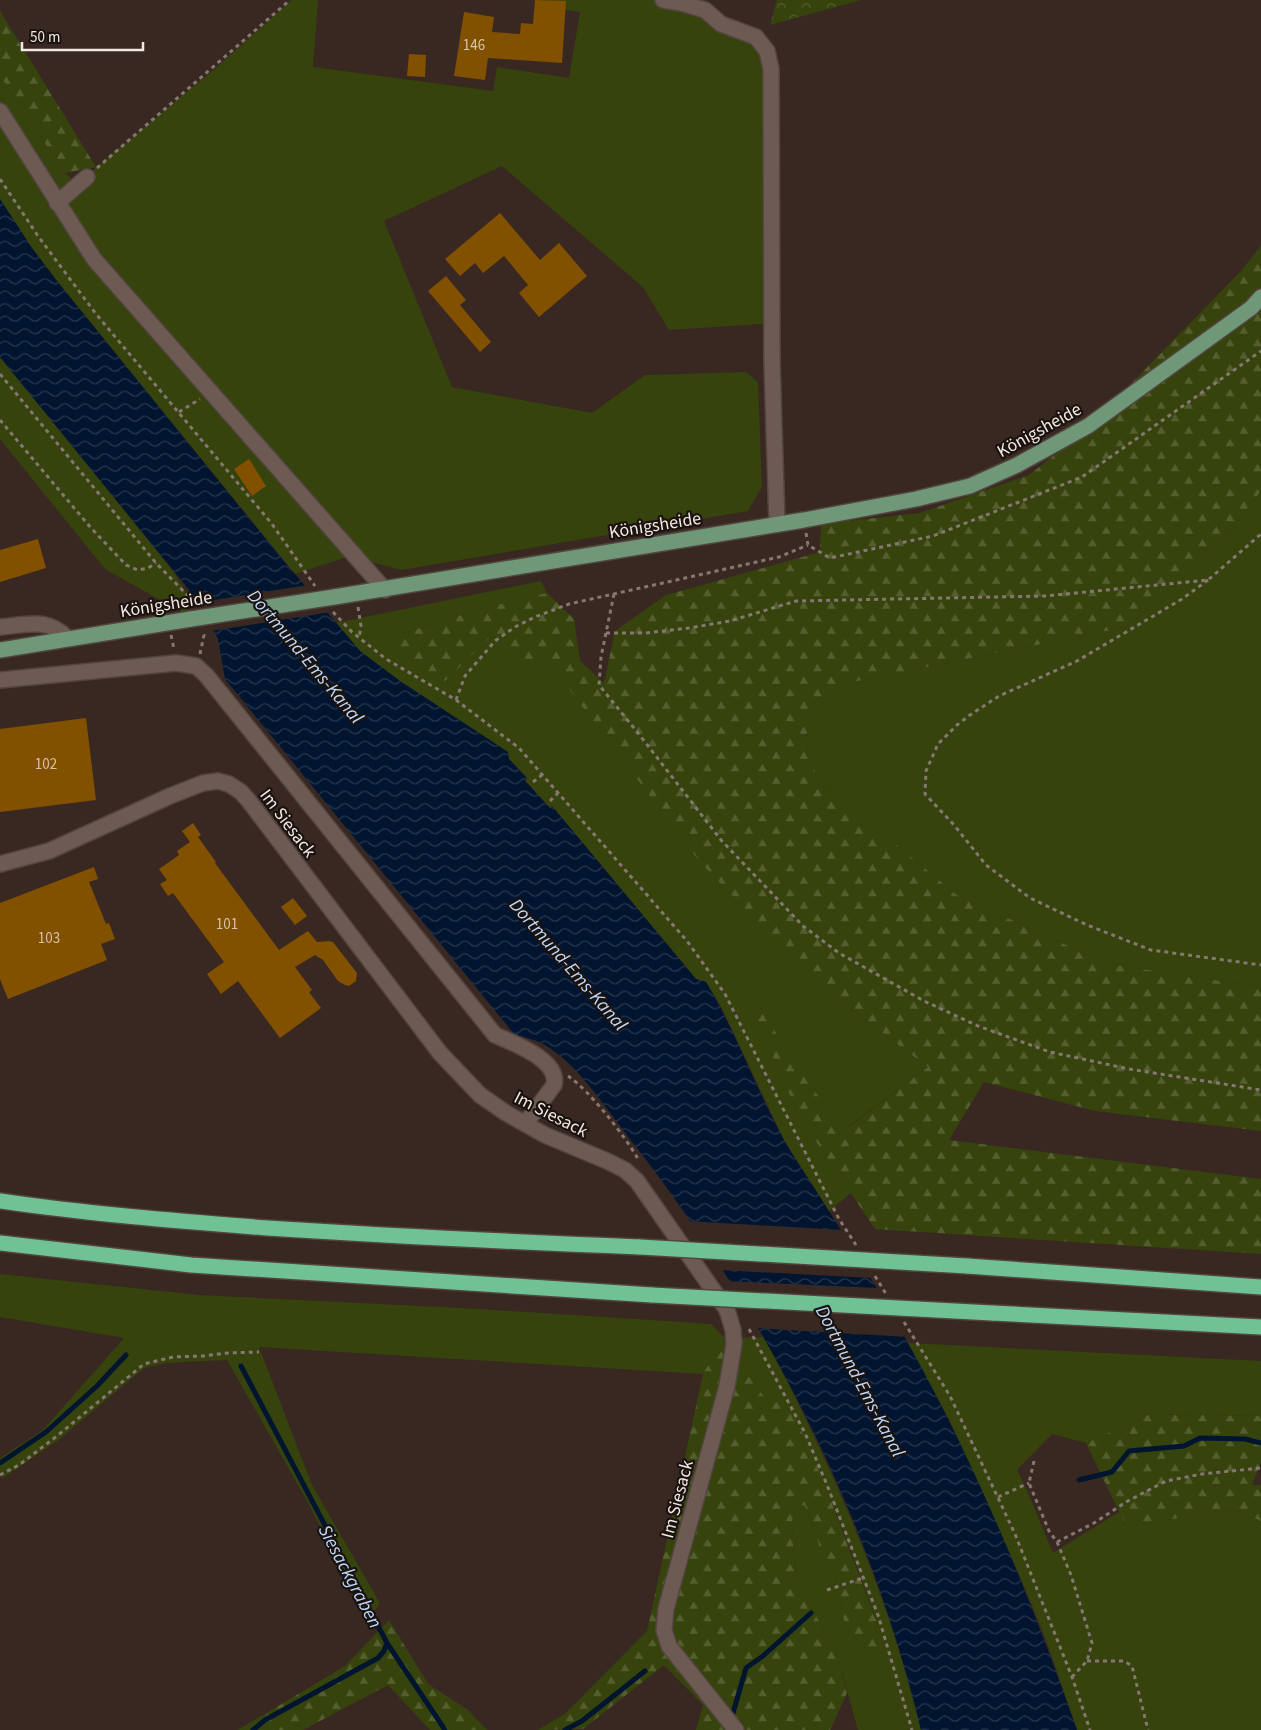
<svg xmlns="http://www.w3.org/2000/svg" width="1261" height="1730" font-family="'Source Sans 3',sans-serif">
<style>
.grass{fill:#36430c}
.forest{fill:url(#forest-firs)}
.park{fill:url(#park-crowns)}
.water{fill:url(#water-waves)}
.pier{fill:#392821}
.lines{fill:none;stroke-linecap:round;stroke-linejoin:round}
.stream{stroke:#011531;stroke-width:5}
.building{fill:#825100}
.minor-casing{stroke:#52453f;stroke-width:18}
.major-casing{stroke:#52453f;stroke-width:18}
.highway-casing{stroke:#52453f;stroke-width:18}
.path{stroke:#857771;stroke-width:3;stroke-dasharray:4 4;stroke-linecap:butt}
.minor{stroke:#6d5a53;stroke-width:15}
.major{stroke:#6f9879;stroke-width:15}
.highway{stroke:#70c193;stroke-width:15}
.major-bridge-casing{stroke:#52453f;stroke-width:18;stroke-linecap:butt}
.highway-bridge-casing{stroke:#52453f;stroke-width:18;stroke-linecap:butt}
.major-bridge{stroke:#6f9879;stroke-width:15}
.highway-bridge{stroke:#70c193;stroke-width:15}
.labels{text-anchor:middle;stroke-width:4.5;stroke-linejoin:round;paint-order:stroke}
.number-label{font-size:15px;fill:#d7c2aa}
.street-label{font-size:18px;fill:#f3e8e3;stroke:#1a1310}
.water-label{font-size:19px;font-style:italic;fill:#bfd8fa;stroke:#1a1310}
</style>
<defs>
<pattern id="forest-firs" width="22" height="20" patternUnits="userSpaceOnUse" patternTransform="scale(1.25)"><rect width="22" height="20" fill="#36430c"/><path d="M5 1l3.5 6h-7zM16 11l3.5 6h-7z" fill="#545e2f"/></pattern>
<pattern id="park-crowns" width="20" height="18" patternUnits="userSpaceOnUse" patternTransform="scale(1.25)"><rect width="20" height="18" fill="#36430c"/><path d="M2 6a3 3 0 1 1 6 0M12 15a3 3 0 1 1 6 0" fill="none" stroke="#545e2f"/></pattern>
<pattern id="water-waves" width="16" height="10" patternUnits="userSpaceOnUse" patternTransform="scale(1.25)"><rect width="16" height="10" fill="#011531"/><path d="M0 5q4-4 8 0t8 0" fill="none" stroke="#26374f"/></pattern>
</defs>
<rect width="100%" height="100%" fill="#392821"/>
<path class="grass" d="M292,0H318L313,67L493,91L497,67L569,78L580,12L540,6L544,0H689L766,51L775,323L669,330L643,287L502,166L384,221L452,387L592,413L645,375L746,372L758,382L762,487L748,511L401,570L350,556L295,574L57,281L32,248L0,199V76L65,173L82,189L96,167L210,73Z
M0,357L173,571L189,597L187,615L105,569L0,439Z
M1261,491V987L1108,964L957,895L822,783L806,754L808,726L828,696L853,682L1126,627L1213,552Z
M541,581L547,593L480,609L392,637L495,632L544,656L587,712L821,987L928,1067L849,1126L837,1124L749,994L760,1027L799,1116L851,1193L829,1211L784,1140L722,1008L706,982L696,979L553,807L550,808L525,780L527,778L509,759L508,752L400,681L360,651L336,623Z
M0,1274L199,1295L480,1309L711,1324L725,1338L764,1337C830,1462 888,1592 921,1730H858L837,1655L795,1576L792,1521L798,1503L805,1506L826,1563L836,1576L844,1621L866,1652L884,1641C854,1559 826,1476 783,1400L770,1407L726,1339L703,1374L259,1347L312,1485L380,1603L369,1620L306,1499L227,1360L166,1363L144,1368L57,1441L3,1478L0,1476V1458L43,1430L124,1338L0,1317Z
M908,1343L1261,1361V1416L1150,1414L1086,1443L1052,1434L1017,1470L1029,1495L1053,1553L1119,1512L1126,1526L1235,1510L1261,1521V1730H1077L1045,1637L1019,1574L949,1419Z"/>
<path class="forest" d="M0,11L96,167L65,173L0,76Z
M1261,246V491L1213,552L1126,627L853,682L828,696L808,726L806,754L822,783L957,895L1108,964L1261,987V1131L1095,1111L984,1082L949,1140L1261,1179V1254L875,1229L799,1116L760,1027L748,991L837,1124L850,1126L928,1067L821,987L699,861L544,656L520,670L495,633L445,681L401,655L392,637L480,609L547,593L574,619L580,661L604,683L615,631L666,595L820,552L821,524L920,513L1029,475L1084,432L1240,272Z
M725,1338L770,1406L783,1399L805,1438L826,1488L884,1641L866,1653L844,1621L836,1576L826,1564L805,1506L798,1504L792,1521L795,1576L837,1655L847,1693L830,1730H696L703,1705L664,1665L583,1729L538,1730L566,1713L647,1631L703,1374Z
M1150,1414L1261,1416V1462L1252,1485H1261V1521L1235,1510L1126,1526L1086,1443Z
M389,1620L428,1684L468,1710L487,1730H430L388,1685L303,1730H238L345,1666Z"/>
<path class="park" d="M777,0H861L770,25Z"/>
<path class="water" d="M0,199L32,248L57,281L278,554L360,651L400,681L508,752L509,759L527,778L525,781L550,808L552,806L696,979L706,982C736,1032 756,1089 784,1140C797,1163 813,1185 827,1208C855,1252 884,1298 909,1345C978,1469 1030,1596 1077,1730H921C870,1517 767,1315 633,1143C608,1112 577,1061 541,1043C533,1039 523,1037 514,1034L225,679L218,639L194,596L0,357Z"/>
<path class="pier" d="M308,585L331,612L211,631L195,603Z
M687,1221L843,1230L872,1278L718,1270Z
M725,1281L878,1288L908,1337L755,1328Z"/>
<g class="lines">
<path class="stream" d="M241,1366L387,1643L384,1651L378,1658L265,1720L253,1730
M0,1463L46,1432L97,1386L126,1355
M1079,1480L1112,1472L1129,1451L1184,1446L1200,1438L1245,1439L1261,1443
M387,1643L445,1730
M731,1720L746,1668L763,1656L811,1613
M565,1730L582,1721L645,1671"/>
</g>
<path class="building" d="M535,0L566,1L562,63L488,58L485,80L454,76L464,12L494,17L492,32L520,34L521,23L533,24Z
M409,54L426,55L425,77L407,76Z
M500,213L540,260L559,243L587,276L539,317L519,293L528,285L504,256L483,273L475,263L460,276L445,259Z
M446,276L466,300L460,305L491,342L480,352L428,291Z
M249,459L266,486L252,496L234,469Z
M38,539L46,568L0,582V550Z
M86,718L96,800L0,812V729Z
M193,823L201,835L198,837L216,862L215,863L279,950L308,931L317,942L329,941L333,942L357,973L356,981L349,986L345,985L338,981L323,960L315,955L295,967L312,990L309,992L321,1008L280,1038L238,981L221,994L207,974L224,962L173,893L168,896L160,884L167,880L159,869L179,855L177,851L190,842L182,831Z
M94,867L98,879L89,882L106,924L109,923L115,939L101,944L107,960L8,999L0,979V903Z
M293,898L307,916L295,925L281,907Z"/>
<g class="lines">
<g class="minor-casing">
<path id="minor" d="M663,0L681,3L705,10L721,24L756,37L767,51L771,69L772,362L777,524
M0,111L94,259L385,590
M57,203L87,177
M0,627C27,625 47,617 67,638
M0,680L176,663L196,666L206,675L495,1035C513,1043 560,1060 554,1085L525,1124
M0,864L49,851L170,796L203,783L218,781L229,784L241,792L249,801L440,1053L480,1095L506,1113L545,1135L607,1161L625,1170L637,1181L727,1310L733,1330L734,1344L727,1386L666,1609L664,1630L669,1646L736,1730"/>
</g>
<g class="major-casing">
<path id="major" d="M334,597L804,520L916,499L970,486L1017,465L1088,426L1251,308L1261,297
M0,650L191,619"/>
</g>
<g class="highway-casing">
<path id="highway" d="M0,1201C88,1214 178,1221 267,1228C391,1236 515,1242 640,1247
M0,1243L191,1265L652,1295
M967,1266L1261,1287
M992,1313L1261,1327"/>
</g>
<path class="path" d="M97,168L290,0
M0,179L38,236L96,314L272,524L315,586
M0,374L156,563L189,597L193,604
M179,412L200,399
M0,420L91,528L126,565L138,570L148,568L156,563
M806,533L808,545L830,558L933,536L1082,477L1261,351
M1208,580L1182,599L1077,661L999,696L970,715L957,725L938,744L926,771L925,794L954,825L986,865L1030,898L1087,925L1151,950L1261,965
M614,594L601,657L599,685L638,733L721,840L803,926L839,953L924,1001L978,1026L1050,1052L1129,1069L1261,1090
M358,607L361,626L359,638
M333,612L352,632L386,659L456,700L519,748L687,941L725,994L839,1219L856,1245
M606,633H646L689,628L730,621L796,601L1045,596L1208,580L1261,534
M171,635L174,649
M200,654L204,635L202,631
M456,700L465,676L495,641L515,627L535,617L569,604L779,557L808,545
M533,782L542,775
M550,801L558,793
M568,1076C590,1091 625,1136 638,1159
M875,1276L886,1294
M904,1322L950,1396L1015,1534L1072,1677L1090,1730
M749,1329L805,1433L827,1485L878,1615L912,1730
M1034,1461L1029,1483L1049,1531L1057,1542L1071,1575L1092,1643L1087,1661L1072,1677
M0,1475L19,1465L57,1436L144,1364L173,1357L204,1356L227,1353L259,1352
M998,1497L1029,1483
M1057,1542L1094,1523L1126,1502L1166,1481L1202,1474L1261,1468
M827,1590L863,1578
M1087,1661H1124L1132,1666L1148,1730"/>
<use href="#minor" class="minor"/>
<use href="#major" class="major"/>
<use href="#highway" class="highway"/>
<g class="major-bridge-casing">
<path id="major-bridge" d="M191,619L334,597"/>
</g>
<g class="highway-bridge-casing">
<path id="highway-bridge" d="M640,1247L967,1266
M652,1295L992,1313"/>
</g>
<use href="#major-bridge" class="major-bridge"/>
<use href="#highway-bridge" class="highway-bridge"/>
</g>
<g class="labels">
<g class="number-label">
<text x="474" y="50">146</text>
<text x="46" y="769">102</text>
<text x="227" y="929">101</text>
<text x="49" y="943">103</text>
</g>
<g class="street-label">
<text transform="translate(1039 430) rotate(-29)" y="6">Königsheide</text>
<text transform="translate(655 525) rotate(-9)" y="6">Königsheide</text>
<text transform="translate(166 604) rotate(-9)" y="6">Königsheide</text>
<text transform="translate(288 823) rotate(53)" y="6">Im Siesack</text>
<text transform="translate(551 1114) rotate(27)" y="6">Im Siesack</text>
<text transform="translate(677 1499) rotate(-75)" y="6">Im Siesack</text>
</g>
<g class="water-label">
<text transform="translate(306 656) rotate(50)" y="7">Dortmund-Ems-Kanal</text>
<text transform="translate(569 964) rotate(49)" y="7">Dortmund-Ems-Kanal</text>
<text transform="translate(861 1381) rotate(62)" y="7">Dortmund-Ems-Kanal</text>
<text transform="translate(351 1576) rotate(62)" y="7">Siesackgraben</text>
</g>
</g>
<path d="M22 42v8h121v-8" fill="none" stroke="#f3e8e3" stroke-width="2.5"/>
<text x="30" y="42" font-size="15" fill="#f3e8e3" stroke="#1a1310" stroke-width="4" paint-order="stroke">50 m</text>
</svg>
